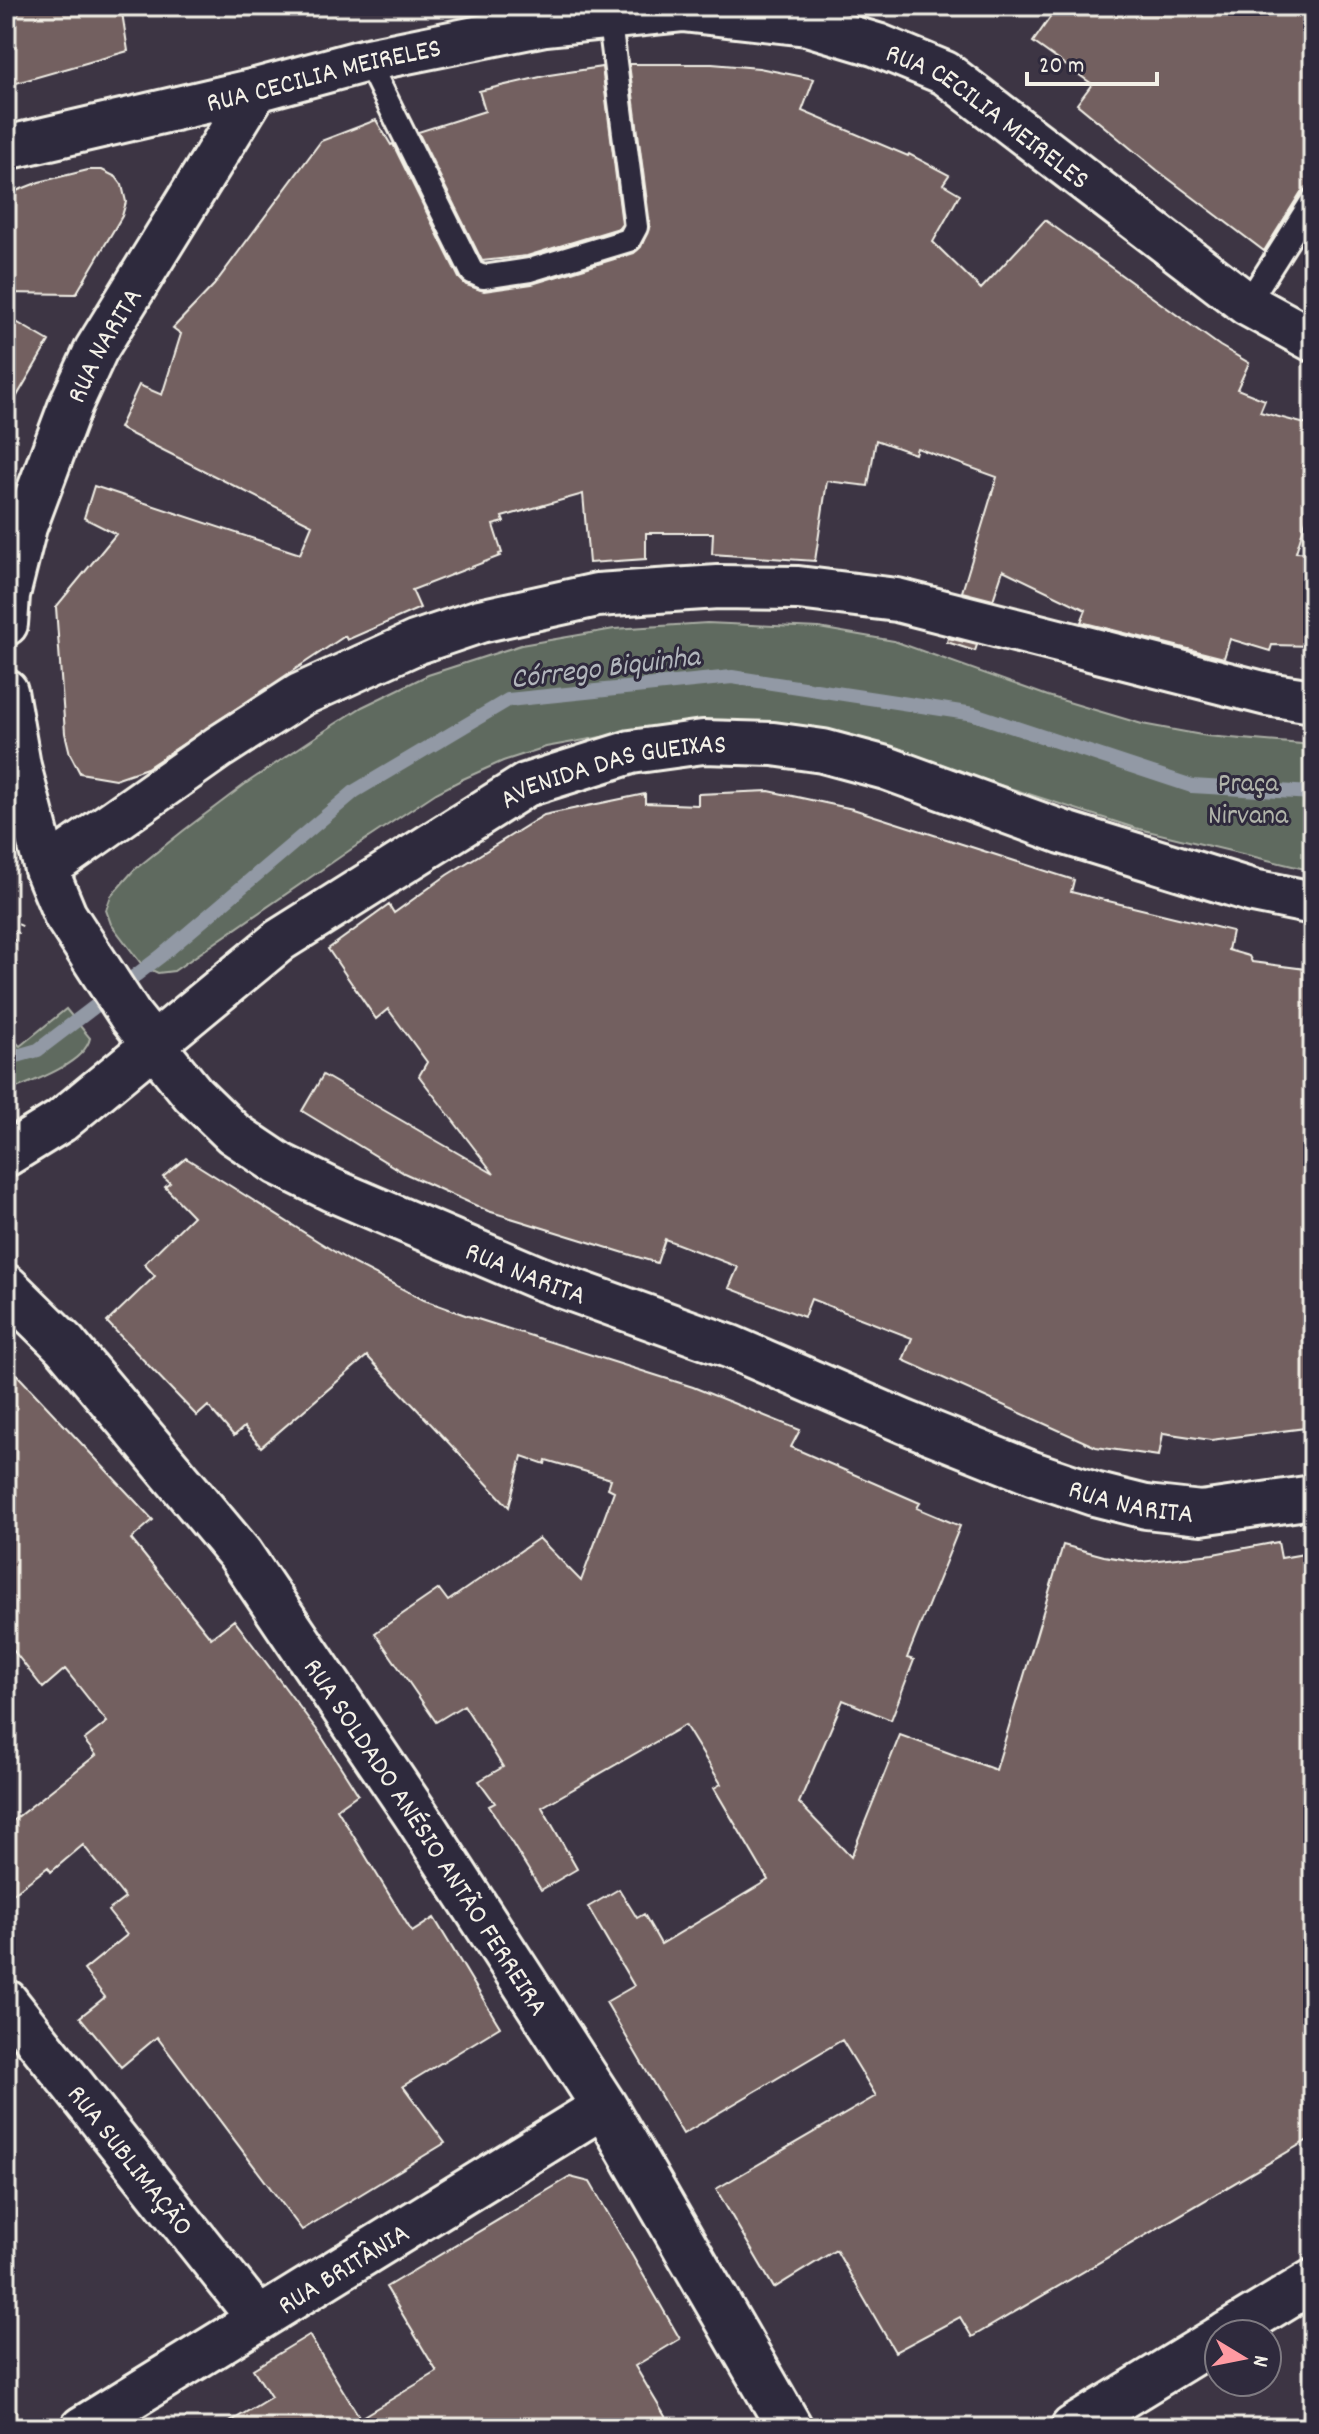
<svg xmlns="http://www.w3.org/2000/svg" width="1319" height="2434" font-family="Dekko,sans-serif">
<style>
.green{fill:#5f6a5f;stroke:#aaaea4;stroke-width:2}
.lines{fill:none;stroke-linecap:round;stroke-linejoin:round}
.stream{stroke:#9299a5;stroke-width:14}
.building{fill:#736160;stroke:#f4f1e8;stroke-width:2}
.service-casing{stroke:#f4f1e8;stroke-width:28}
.minor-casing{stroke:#f4f1e8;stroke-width:48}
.tertiary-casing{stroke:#f4f1e8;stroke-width:50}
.path{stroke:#f4f1e8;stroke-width:5;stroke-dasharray:2 6;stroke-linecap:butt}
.service{stroke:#2f2a3d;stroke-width:22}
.minor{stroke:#2f2a3d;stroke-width:42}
.tertiary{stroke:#2f2a3d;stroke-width:44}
.labels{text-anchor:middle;stroke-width:6;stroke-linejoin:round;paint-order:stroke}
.street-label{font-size:28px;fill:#f4f1e8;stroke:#2f2a3d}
.park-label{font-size:28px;fill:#b1b4aa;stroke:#2f2a3d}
.water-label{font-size:30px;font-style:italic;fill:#b2b6bc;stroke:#2f2a3d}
</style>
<rect width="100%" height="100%" fill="#3d3544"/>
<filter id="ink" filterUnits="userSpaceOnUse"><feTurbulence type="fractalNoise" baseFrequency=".0125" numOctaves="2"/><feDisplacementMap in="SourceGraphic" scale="16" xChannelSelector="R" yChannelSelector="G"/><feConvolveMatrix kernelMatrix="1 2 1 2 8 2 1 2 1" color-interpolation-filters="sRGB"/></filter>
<g filter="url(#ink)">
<path class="green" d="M707,623L819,628L894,641L1048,696L1142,724L1207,736L1313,745V871L1135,828L935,764L640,730L546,747L503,761L463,779L436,793L356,846L174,971L158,973L143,966L111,924L106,910L111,896L133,871L183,831L248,782L335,724L362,707L428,675L521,645L614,629Z
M66,1009L90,1038C85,1064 29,1083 6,1092V1032L20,1046Z"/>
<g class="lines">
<path class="stream" d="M6,1059L38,1050L161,956L355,791L508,700L732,677L974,714L1192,786L1313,793"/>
</g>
<path class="building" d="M6,6H121L128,51L6,86Z
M1058,6H1313V186L1301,192L1264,251L1157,170L1077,104L1092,84L1033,42Z
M629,64H712L759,68L814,79L802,111L908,156L909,154L949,175L943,184L960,194L933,242L981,289L1045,220L1220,346L1249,363L1237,389L1265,400L1260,412L1313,426V497L1296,552L1313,553V646L1272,645L1270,651L1230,639L1224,658L1081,622L1086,610L1003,570L993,600L962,592L997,477L917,448L915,454L876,440L868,486L827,481L815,561L712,554L713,533H646V559L589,563L583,494L502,517L504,522L493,525L502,553L499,554L500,556L412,590L420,608L347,640L345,636L147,768L115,779L80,773L70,754L65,733L56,607L116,534L84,518L94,486L300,554L312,525L119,428L139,385L162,395L181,334L173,328L214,285L321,141L376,120L391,145L393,144L459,278L466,285L484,291L532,284L634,253L641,247L650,225Z
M602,67L622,224L619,228L527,256L482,261L418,132L485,111L479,91L549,75Z
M88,170H102L116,177L122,185L126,202L122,216L76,294L6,293V195L39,182Z
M1313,226V251L1301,245Z
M6,316L49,341L6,415Z
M948,638L977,645L975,651L947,642Z
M769,791L853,809L1074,880L1071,892L1232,931L1228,950L1249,956L1252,962L1313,970V1427L1211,1440L1163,1433L1159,1456L1096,1447L903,1360L912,1338L811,1299L804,1317L729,1288L738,1267L665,1239L657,1263L488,1211L404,1173L302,1111L323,1075L494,1174L419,1076L427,1062L388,1009L376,1019L328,949L389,905L394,913L447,875L544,815L645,794V803L698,805V794Z
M186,1158L354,1264L424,1300L468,1316L693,1387L800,1430L791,1447L920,1503L917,1508L960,1526L907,1658L914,1660L891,1720L843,1700L799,1803L851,1857L900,1735L996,1770L1063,1545L1104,1556L1140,1562L1213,1554L1278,1542L1281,1558L1304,1554L1313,1593V2137L972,2337L960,2317L895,2352L836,2250L774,2288L716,2189L876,2096L842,2040L683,2134L606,2002L634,1986L588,1907L619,1889L637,1918L644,1914L661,1944L768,1880L714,1788L721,1784L685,1725L542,1807L577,1869L541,1890L489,1806L495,1803L479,1781L503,1767L464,1705L436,1722L375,1633L439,1589L448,1601L539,1538L581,1581L614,1491L608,1488L611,1479L546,1460L545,1464L522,1456L509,1507L367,1356L261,1447L244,1427L234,1436L208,1406L197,1416L107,1322L155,1276L144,1264L193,1216L165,1187L170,1183L163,1177Z
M6,1363L153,1520L131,1539L211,1638L234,1620L320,1734L358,1794L337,1809L412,1932L434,1918L500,2027L403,2086L445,2143L302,2230L157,2037L121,2067L80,2017L105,1997L84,1970L127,1935L108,1911L125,1898L83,1845L51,1872L48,1867L6,1899V1826L96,1755L84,1740L107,1722L65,1669L43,1688L6,1641Z
M570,2177L590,2182L680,2339L635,2366L672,2428H220L271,2397L253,2369L309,2335L360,2418L437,2372L386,2287Z"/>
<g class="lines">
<g class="service-casing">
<path id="service" d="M367,60L472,272L483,277L530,270L629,240L636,227L609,15
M1247,304L1313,200"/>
</g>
<g class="minor-casing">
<g id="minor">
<path id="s1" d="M6,148L256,90L367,60L545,24L682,10L807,24L877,45L945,73L1247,304L1313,340"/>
<path id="s2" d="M6,624L8,595L25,527L71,404L96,350L256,90"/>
<path id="s3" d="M6,691L19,766L46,869L65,915L131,1017L193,1094L233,1133L279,1164L332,1190L539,1278L731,1347L905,1422L1032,1473L1094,1494L1146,1507L1201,1513L1313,1497"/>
<path d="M46,869L219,747L300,695L415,643L480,621L597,595L718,587L798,588L897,600L1267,694L1313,701"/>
<path id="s4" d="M6,1155L61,1121L280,940L526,785L631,752L703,742L773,744L823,751L886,768L1062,832L1253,891L1313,903"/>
<path id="s5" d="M6,2001L258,2318"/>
<path d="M1226,2334L1313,2281"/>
<path id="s6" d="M82,2428L604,2106"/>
<path d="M1072,2428L1219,2338"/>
</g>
</g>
<g class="tertiary-casing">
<g id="tertiary">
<path id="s7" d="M6,1287L65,1345L240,1554L416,1815L604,2106L790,2428"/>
</g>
</g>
<path class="path" d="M6,955L22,921"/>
<use href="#service" class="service"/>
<use href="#minor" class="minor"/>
<use href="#tertiary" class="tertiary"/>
</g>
</g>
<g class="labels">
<g class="street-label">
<text dy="10" stroke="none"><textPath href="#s1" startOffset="326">RUA CECILIA MEIRELES</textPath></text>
<text dy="10" stroke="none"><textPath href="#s1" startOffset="1022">RUA CECILIA MEIRELES</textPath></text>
<text dy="10" stroke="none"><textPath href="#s2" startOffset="298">RUA NARITA</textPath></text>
<text dy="10" stroke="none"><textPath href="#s4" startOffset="728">AVENIDA DAS GUEIXAS</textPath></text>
<text dy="10" stroke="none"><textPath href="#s3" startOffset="834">RUA NARITA</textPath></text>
<text dy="10" stroke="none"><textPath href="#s3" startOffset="1482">RUA NARITA</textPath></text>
<text dy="10" stroke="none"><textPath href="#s7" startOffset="694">RUA SOLDADO ANÉSIO ANTÃO FERREIRA</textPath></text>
<text dy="10" stroke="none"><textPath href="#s5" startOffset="202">RUA SUBLIMAÇÃO</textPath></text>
<text dy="10" stroke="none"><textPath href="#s6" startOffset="306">RUA BRITÂNIA</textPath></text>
</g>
<g class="park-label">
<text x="1248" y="791">Praça<tspan x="1248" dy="32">Nirvana</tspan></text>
</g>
<g class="water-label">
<text transform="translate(605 666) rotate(-7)" y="10">Córrego Biquinha</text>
</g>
</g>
<rect width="1319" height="2434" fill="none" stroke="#2f2a3d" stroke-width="32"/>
<rect x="16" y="16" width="1287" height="2402" fill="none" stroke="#f4f1e8" stroke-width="3" filter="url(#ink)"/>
<g transform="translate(1243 2358) rotate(100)"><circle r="38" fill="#2f2a3d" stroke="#7e7a81" stroke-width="2"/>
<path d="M0-6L14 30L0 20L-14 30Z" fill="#ff9aa2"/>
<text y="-12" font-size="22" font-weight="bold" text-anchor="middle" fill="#f4f1e8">N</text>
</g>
<path d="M1027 72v12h130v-12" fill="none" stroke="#f4f1e8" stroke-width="4"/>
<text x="1039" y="72" font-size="24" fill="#f4f1e8" stroke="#2f2a3d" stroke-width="6" paint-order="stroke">20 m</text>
</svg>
